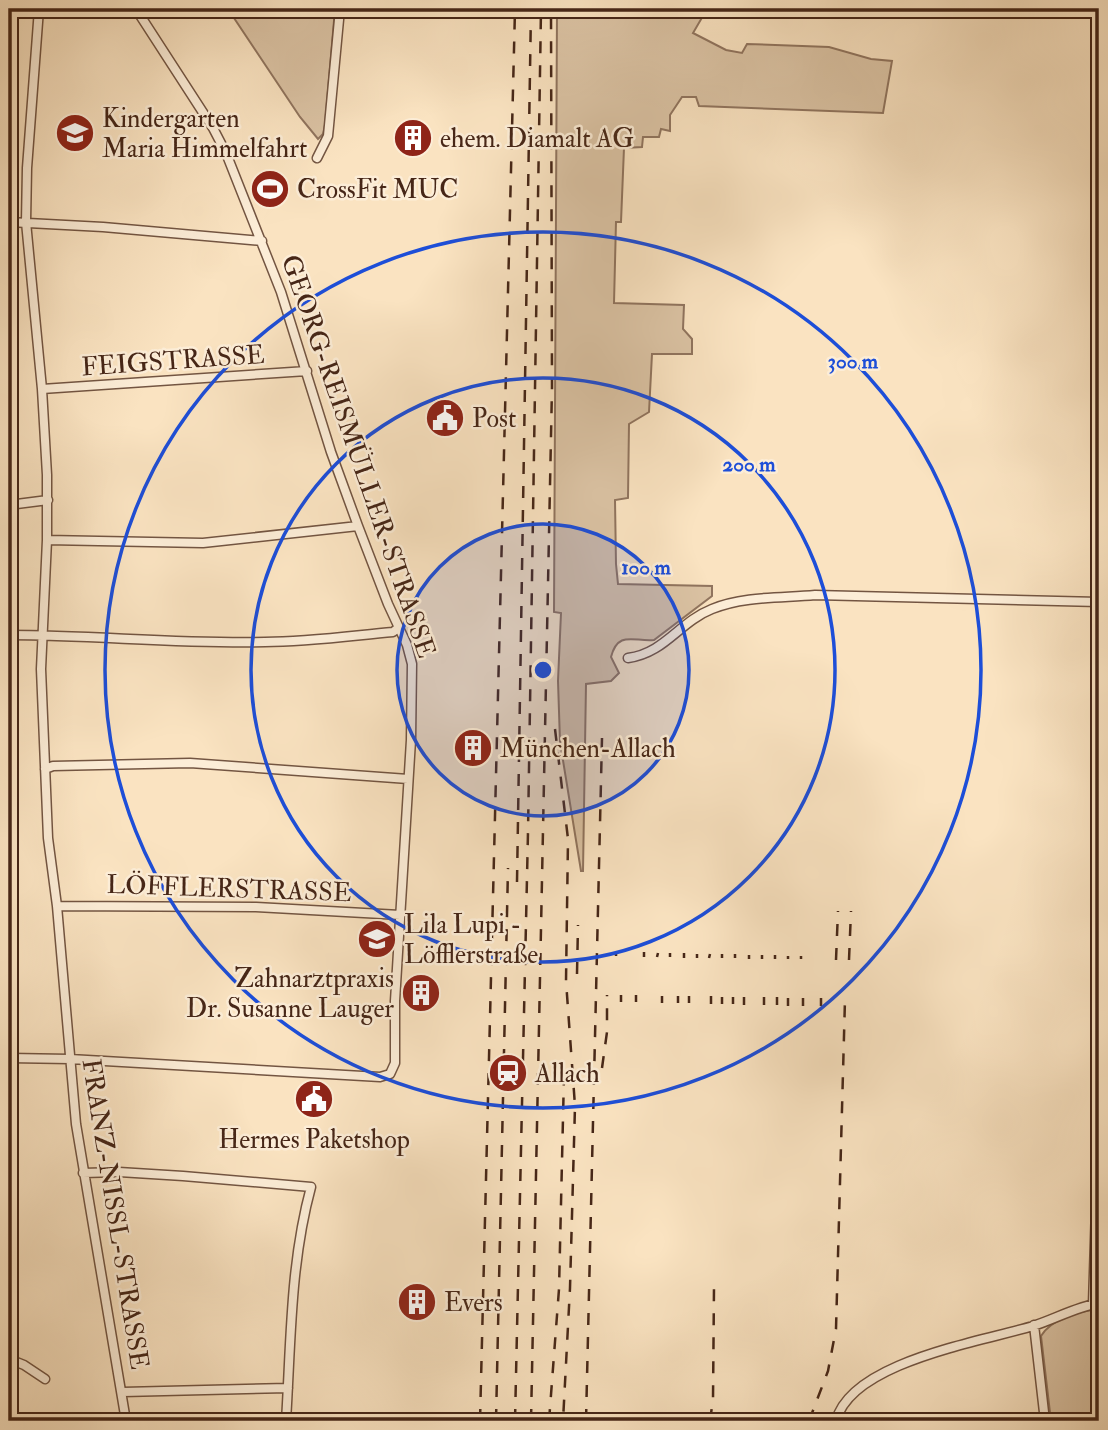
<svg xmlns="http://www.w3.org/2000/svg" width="1108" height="1430" font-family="'IM FELL Double Pica',serif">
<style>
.green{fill:#dbc3a4;stroke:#90745e;stroke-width:2}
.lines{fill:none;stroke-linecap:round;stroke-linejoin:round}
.minor-casing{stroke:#735542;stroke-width:11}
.minor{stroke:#fcedd7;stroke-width:8}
.rail{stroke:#462617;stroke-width:2.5;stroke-dasharray:12 12;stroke-linecap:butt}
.ring{fill:none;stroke:#1d4ed8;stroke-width:3.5}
.labels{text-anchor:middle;stroke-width:5;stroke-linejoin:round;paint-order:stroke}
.poi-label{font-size:26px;fill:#462617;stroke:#fcedd7;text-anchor:start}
.street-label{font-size:26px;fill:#462617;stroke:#fcedd7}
.centre{fill:#1d4ed8;stroke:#fcedd7;stroke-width:3.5}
.ring-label{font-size:21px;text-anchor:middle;font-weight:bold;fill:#1d4ed8;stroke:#fcedd7;stroke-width:5;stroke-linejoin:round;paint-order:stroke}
</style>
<rect width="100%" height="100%" fill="#fae3c1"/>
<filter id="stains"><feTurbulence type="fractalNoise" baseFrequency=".00286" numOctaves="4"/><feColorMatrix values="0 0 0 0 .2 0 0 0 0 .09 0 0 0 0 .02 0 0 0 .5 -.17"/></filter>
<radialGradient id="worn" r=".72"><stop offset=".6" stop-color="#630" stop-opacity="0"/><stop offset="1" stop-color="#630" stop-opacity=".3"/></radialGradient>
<path class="green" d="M228,9H335L325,125L323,134L318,139L300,117Z
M557,9H707L693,33L726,50L742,53L747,44L829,47L871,59L892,61L883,113L699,106L696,97H682L670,115V131L661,129L659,137H643L642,147L624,148L621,222H616L614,303L684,305L683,329L692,339V354H652L649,412L629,424L628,498L615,500L616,564L618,584L712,586V596L654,640C634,642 618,630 611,657L619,673L611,681L586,684L583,871H581L560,742L558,681L561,613L554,612Z
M1099,1309V1421H1051L1041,1336C1051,1319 1080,1311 1099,1309Z"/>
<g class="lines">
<g class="minor-casing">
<path id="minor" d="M39,9L27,168L26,222L42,389L47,475V540L41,669L48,838L57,906L76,1124L126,1421
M317,158L328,136L340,9
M9,222L103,227L262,241
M42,389L307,371
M9,505L48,500
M47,540L203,543L358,526
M9,635C94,635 179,644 265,642C308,642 350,636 393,632L398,628
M628,658C665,653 679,622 712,609C743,596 782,598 815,595L1099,602
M45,769L53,766L190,763L408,779
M57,906L256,907L400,915
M9,1058L70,1059L380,1077L390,1074L395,1063V1001L411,740L412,664L407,645L388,604L358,526L331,452L281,292L226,153L213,128L136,9
M83,1173L119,1172L183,1176L311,1187C290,1264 291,1343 286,1421
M1093,1305L1099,1109
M1034,1325L1045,1421
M9,1359L24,1365L45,1379
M123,1392L288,1388
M836,1421C851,1362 980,1342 1033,1326C1055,1319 1076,1307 1099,1303"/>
</g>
<use href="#minor" class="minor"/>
<path class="rail" d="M555,729L568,839L566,981L575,1106L570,1288L563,1421
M517,882L531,9
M644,952V957
M735,954V958
M616,956V952
M657,957L658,953
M670,957V953
M684,958V953
M697,958V954
M709,958L710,954
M722,958V954
M749,959V955
M762,959V955
M775,959V955
M788,959V956
M801,959V956
M836,960L838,911
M849,960L851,911
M577,974L578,925
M662,996V1003
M722,997V1004
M733,997V1004
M744,997V1005
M764,997V1005
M777,997V1005
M803,998V1006
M821,998V1006
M621,1002V995
M636,1002V995
M678,1003V996
M689,1003V996
M711,1004V996
M788,1006V998
M602,1068L607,1032V995
M480,1421L515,9
M496,1421L508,868
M515,1421L528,832L541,9
M531,1421L552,387L551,14
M549,1421L559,1289L564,1075
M586,1421L602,738
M710,1421L713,1399L714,1287
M809,1421L828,1371L836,1329L845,999"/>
</g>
<circle cx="543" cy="670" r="146" fill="#1d4ed8" fill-opacity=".12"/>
<g class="ring">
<circle cx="543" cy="670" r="146"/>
<circle cx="543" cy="670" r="292"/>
<circle cx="543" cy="670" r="438"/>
</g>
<defs>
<g id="school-disc" transform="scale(2.0125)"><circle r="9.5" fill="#8f2418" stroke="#fcedd7"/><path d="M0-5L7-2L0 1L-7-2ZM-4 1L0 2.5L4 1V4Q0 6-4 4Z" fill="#fff"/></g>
<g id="building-disc" transform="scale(2.0125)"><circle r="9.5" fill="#8f2418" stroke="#fcedd7"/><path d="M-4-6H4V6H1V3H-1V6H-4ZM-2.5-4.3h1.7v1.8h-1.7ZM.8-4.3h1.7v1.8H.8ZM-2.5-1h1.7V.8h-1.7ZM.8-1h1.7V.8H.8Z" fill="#fff"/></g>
<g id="stadium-disc" transform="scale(2.0125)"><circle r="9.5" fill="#8f2418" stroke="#fcedd7"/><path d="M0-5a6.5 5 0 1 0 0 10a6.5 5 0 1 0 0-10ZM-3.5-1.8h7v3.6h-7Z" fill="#fff"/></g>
<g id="civic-disc" transform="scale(2.0125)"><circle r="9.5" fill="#8f2418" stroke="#fcedd7"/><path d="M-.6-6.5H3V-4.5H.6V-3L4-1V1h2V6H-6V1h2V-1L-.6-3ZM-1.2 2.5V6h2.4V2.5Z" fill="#fff"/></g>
<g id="station-disc" transform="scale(2.0125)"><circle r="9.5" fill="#8f2418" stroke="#fcedd7"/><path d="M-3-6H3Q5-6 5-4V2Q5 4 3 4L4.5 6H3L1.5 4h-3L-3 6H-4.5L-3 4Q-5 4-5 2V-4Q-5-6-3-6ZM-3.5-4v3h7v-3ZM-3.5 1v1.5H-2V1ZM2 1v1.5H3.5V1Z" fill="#fff"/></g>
</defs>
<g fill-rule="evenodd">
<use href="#school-disc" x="75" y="133"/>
<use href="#building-disc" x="413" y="138"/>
<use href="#stadium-disc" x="270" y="189"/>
<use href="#civic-disc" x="445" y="418"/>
<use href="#building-disc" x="473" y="748"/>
<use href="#school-disc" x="377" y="939"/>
<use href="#building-disc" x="421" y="993"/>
<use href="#station-disc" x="508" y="1073"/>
<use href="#civic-disc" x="314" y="1099"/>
<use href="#building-disc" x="417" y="1302"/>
</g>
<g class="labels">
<g class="poi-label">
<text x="102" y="127">Kindergarten<tspan x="102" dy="30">Maria Himmelfahrt</tspan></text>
<text x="440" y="147">ehem. Diamalt AG</text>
<text x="297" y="198">CrossFit MUC</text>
<text x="472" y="427">Post</text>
<text x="500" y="757">München-Allach</text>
<text x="404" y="933">Lila Lupi -<tspan x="404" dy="30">Löfflerstraße</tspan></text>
<text x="394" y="987" text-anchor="end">Zahnarztpraxis<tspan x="394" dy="30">Dr. Susanne Lauger</tspan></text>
<text x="535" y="1082">Allach</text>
<text x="314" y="1148" text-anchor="middle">Hermes Paketshop</text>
<text x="444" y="1311">Evers</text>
</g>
<g class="street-label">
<text transform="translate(173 360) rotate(-4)" y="9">FEIGSTRASSE</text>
<text transform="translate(359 456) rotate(71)" y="9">GEORG-REISMÜLLER-STRASSE</text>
<text transform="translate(229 888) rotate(2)" y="9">LÖFFLERSTRASSE</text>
<text transform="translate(116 1214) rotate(81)" y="9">FRANZ-NISSL-STRASSE</text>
</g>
</g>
<circle cx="543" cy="670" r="10" class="centre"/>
<g class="ring-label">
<text x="853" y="368">300 m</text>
<text x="749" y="471">200 m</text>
<text x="646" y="574">100 m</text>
</g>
<rect width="1108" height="1430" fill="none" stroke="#fae3c1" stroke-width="35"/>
<rect x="10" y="10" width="1087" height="1409" fill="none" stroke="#462617" stroke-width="3.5"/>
<rect x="18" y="18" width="1073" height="1395" fill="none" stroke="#462617" stroke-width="2"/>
<rect width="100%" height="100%" filter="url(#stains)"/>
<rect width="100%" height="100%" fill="url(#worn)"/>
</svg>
